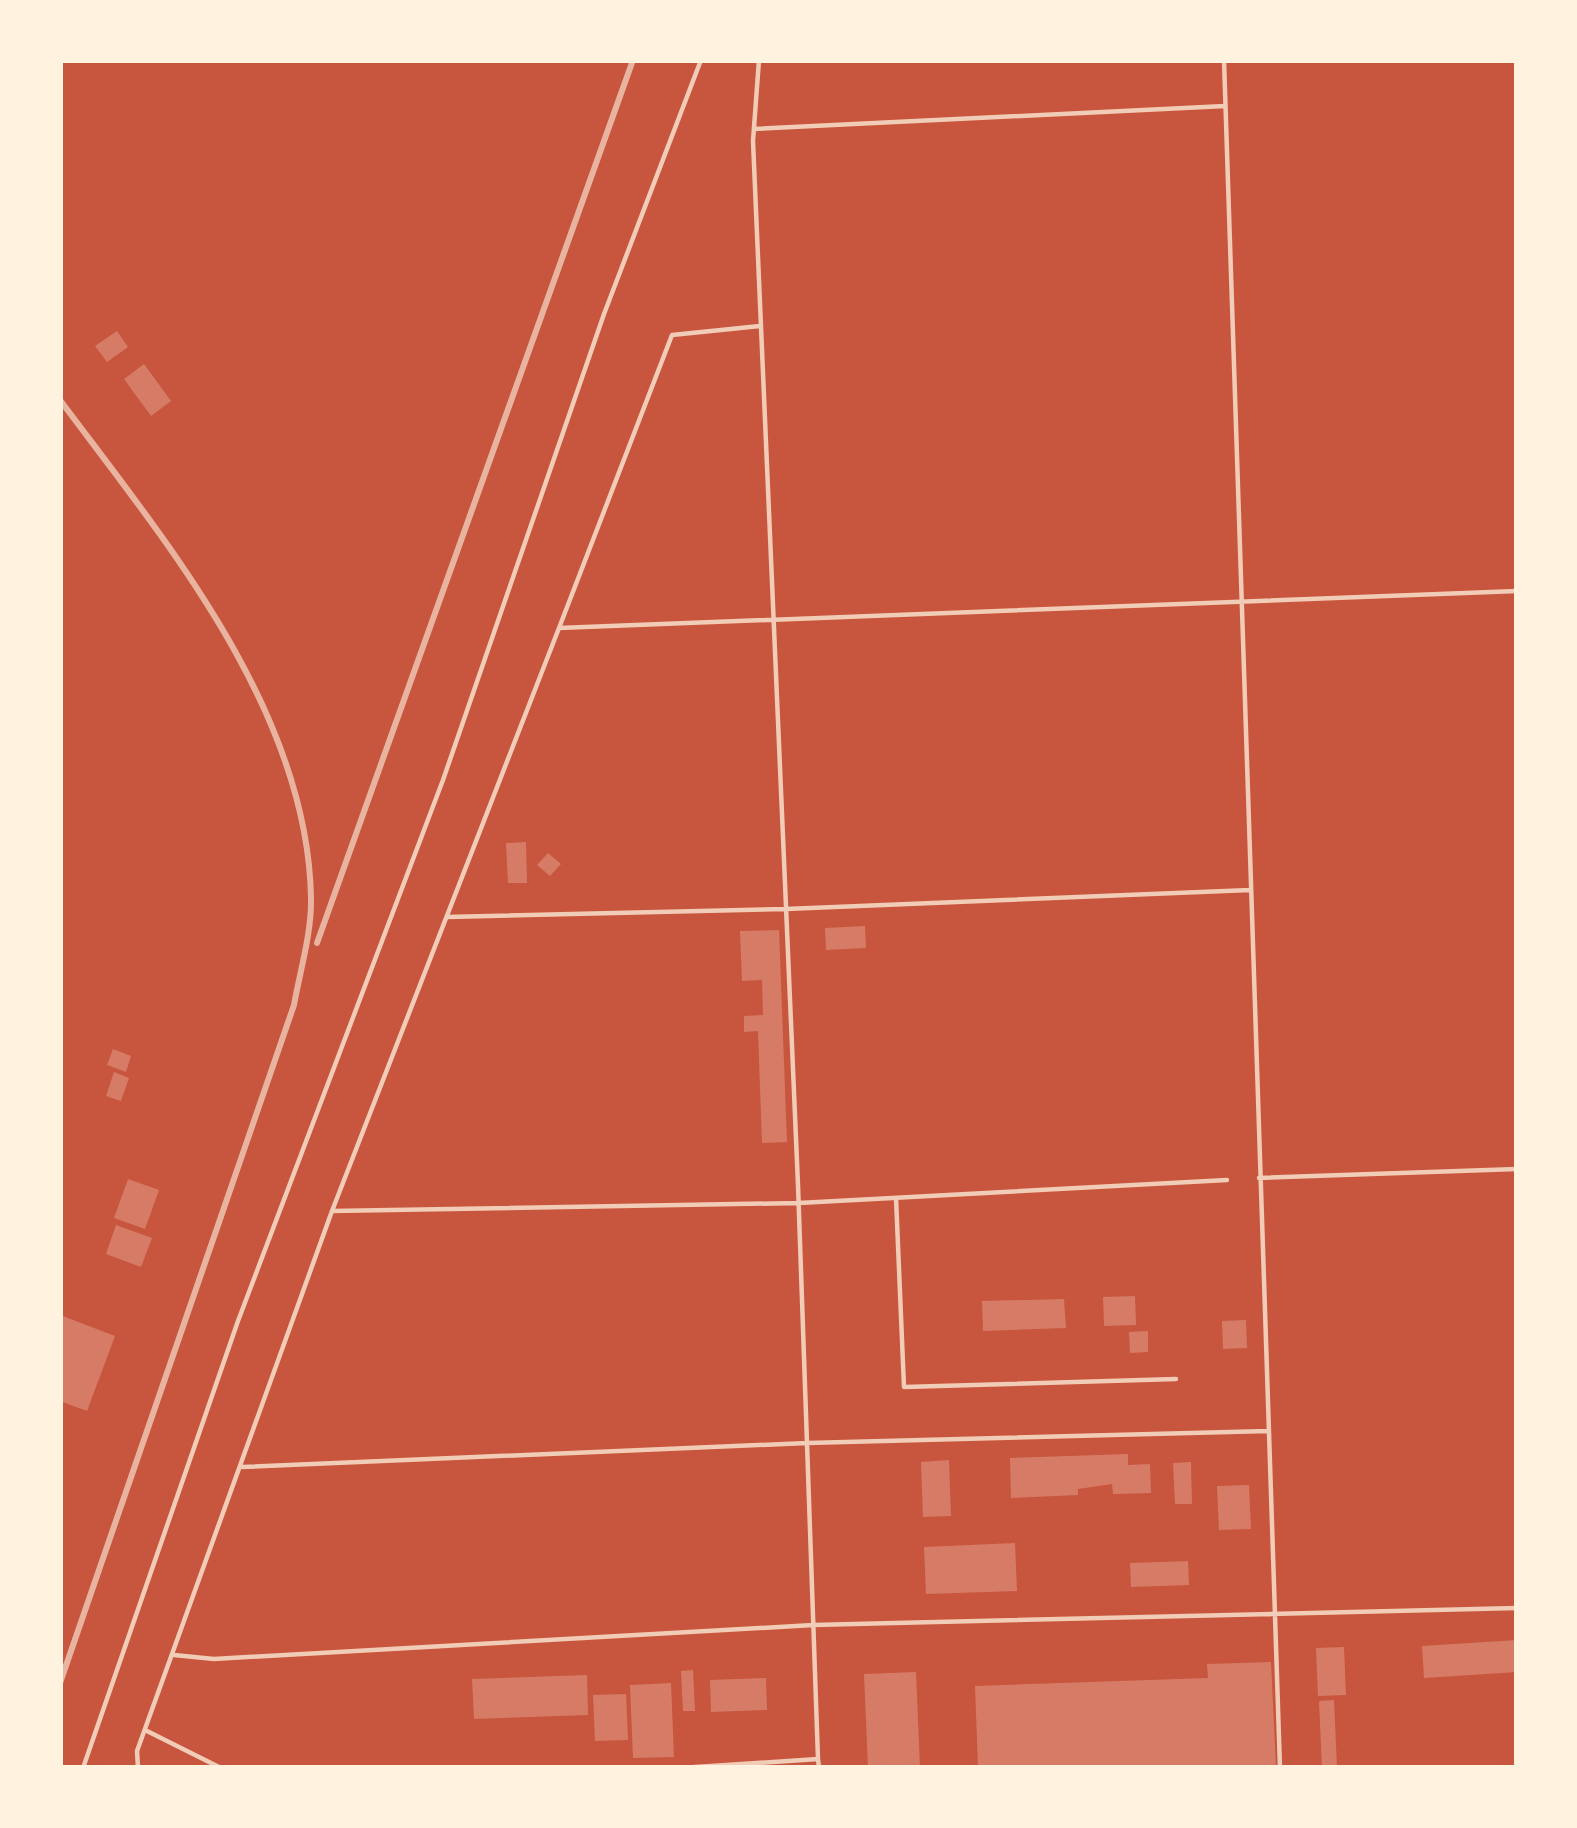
<svg xmlns="http://www.w3.org/2000/svg" width="1577" height="1828" font-family="'Titillium Web',sans-serif">
<style>
.building{fill:#d67c66}
.lines{fill:none;stroke-linecap:round;stroke-linejoin:round}
.service{stroke:#f1ccb7;stroke-width:4.5}
.rail{stroke:#e9b49f;stroke-width:6}
</style>
<rect width="100%" height="100%" fill="#c8553d"/>
<path class="building" d="M117,331L128,347L107,362L95,346Z
M144,364L171,401L151,416L124,379Z
M526,842L527,883H508L506,843Z
M548,853L561,864L550,876L537,865Z
M865,926L866,948L826,950L825,928Z
M779,930L787,1142L762,1143L758,1031L744,1032V1016L763,1015L762,980L742,981L740,931Z
M113,1049L131,1056L126,1072L107,1065Z
M114,1072L129,1078L121,1101L106,1096Z
M128,1179L159,1190L145,1229L114,1218Z
M116,1225L152,1238L141,1267L106,1254Z
M1135,1296L1136,1325L1104,1326L1103,1297Z
M1064,1299L1066,1328L983,1331L982,1301Z
M60,1315L115,1336L87,1411L60,1401Z
M1246,1320L1247,1348L1223,1349L1222,1321Z
M1148,1331V1352L1130,1353L1129,1332Z
M1128,1454V1465L1150,1464L1151,1493L1113,1494L1112,1484L1078,1489V1495L1011,1498L1010,1458Z
M949,1460L951,1516L923,1517L921,1462Z
M1191,1462L1192,1504H1175L1173,1463Z
M1249,1485L1251,1529L1219,1530L1217,1486Z
M1015,1543L1017,1591L926,1594L924,1547Z
M1188,1561L1189,1585L1131,1587L1130,1563Z
M1517,1640V1672L1424,1678L1422,1646Z
M1344,1647L1346,1695L1318,1696L1316,1648Z
M1271,1662L1276,1768H978L975,1686L1208,1678L1207,1664Z
M693,1670L695,1711H683L681,1671Z
M916,1672L920,1768H868L864,1674Z
M587,1675L588,1715L474,1719L472,1679Z
M766,1678L767,1710L711,1712L710,1680Z
M671,1683L674,1757L633,1758L630,1685Z
M626,1694L628,1740L595,1741L593,1695Z
M1334,1700L1337,1768H1322L1319,1701Z"/>
<g class="lines">
<path class="service" d="M759,60L753,141L798,1185L818,1759
M1224,60L1280,1768
M754,129L1225,106
M559,628L672,335L760,326
M447,917L786,909L1250,890
M1259,1178L1517,1169
M896,1198L904,1387L1176,1379
M332,1211L799,1203L1227,1180
M242,1467L807,1443L1268,1431
M174,1655L214,1659L813,1625L1517,1608
M145,1730L221,1768
M83,1768L238,1321L443,780L604,314L701,60
M138,1768L137,1751L332,1211L559,628L1517,591
M680,1768L818,1759L819,1768"/>
<path class="rail" d="M60,400C166,542 307,710 311,897C312,932 300,971 294,1005L60,1683
M317,943L633,60"/>
</g>
<rect width="1577" height="1828" fill="none" stroke="#fff3e0" stroke-width="126"/>
</svg>
